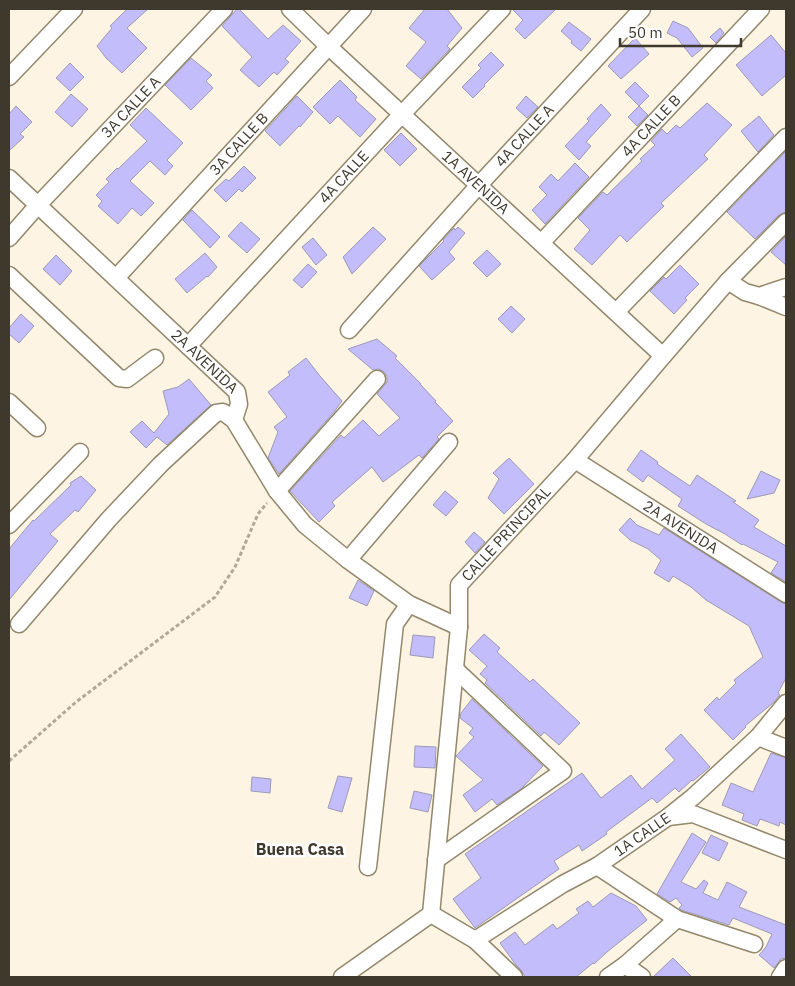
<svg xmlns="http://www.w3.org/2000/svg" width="795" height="986" font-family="'IBM Plex Sans',sans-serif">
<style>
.building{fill:#c3bdfb;stroke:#9c9ab6}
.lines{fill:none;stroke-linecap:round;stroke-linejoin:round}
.minor-casing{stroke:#93876c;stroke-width:19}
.path{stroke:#b0a899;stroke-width:3;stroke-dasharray:4 2.5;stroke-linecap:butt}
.minor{stroke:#fff;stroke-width:16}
.labels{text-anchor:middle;stroke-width:5;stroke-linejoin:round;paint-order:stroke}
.street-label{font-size:15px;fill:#3e382d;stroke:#fff}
.neighbourhood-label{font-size:16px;font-weight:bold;fill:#3e382d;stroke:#fff}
</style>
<rect width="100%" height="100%" fill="#fdf4e3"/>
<path class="building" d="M127,9H148L127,28L147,48L122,73L106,58L97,46L112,28L110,26Z
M237,9H239L268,39L283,25L301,41L285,59L289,62L277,75L274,72L259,87L240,70L252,57L222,26Z
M425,9H447L462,28L447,46L450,49L421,79L406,66L426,42L409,28Z
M512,9H556L525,39L515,29L523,20Z
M673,21L688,28L703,48L692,57L677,38L667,33Z
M569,22L591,39L581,51L571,43L572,41L561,31Z
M720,28L724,33L716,43L710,37Z
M771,35L786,53V75L762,96L736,65Z
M635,38L649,54L621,79L608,66Z
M491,52L504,65L484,85L485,86L473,98L462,87L481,68L478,65Z
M191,58L212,75L206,81L213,88L191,110L165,85Z
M70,63L84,77L70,91L56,78Z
M340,80L357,97L355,100L376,119L360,137L338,116L330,124L313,107Z
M635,82L649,96L639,106L625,92Z
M71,94L88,109L72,127L55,112Z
M297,96L313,112L300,127L299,126L280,146L265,131Z
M526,96L538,107L527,118L516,108Z
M707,103L732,125L704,155L708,159L661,203L664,206L627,242L620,235L592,265L574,249L590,230L578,218L603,192L607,195L642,161L640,159L655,145L651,141L662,129L667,134L676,125L680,128Z
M601,104L611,115L586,142L591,146L579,160L565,146L589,121L587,119Z
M16,106L32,122L20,134L24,137L9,151V114Z
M639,106L648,115L637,126L628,117Z
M146,108L183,143L167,160L173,166L165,175L150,161L130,181L154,203L141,216L132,208L118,224L98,206L102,201L96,195L109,182L106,179L117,168L118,169L147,141L130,125Z
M759,116L774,135L758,152L741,131Z
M401,133L417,149L400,166L384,150Z
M786,151V212L783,213L779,215L755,239L727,212Z
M575,163L589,177L545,224L532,210L547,195L539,187L551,174L558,181Z
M244,166L256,178L242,192L239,189L226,202L214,190L226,179L229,181Z
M192,210L220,237L210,248L183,220Z
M241,222L260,239L247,253L228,236Z
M373,227L386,239L352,274L343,257Z
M458,227L465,233L449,252L455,259L432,280L419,266L444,241L443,240L454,228L455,230Z
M786,236V265L771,252Z
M313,238L327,255L316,265L302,247Z
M487,250L501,264L487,277L473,263Z
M205,253L217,267L208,277L207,276L187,293L175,279Z
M56,255L72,271L60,285L43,269Z
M308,264L317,272L302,288L293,280Z
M680,265L699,284L685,298L687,300L674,314L650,291L664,277L666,279Z
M511,306L525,319L512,333L498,319Z
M21,314L34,326L19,343L9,334V328Z
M377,339L397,356L395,358L421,384H420L436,401L435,402L453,421L437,437L439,439L422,458L419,455L383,482L372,467L332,502L335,506L319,522L290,491L341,435L344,438L363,420L379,436L400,418L377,394L387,382V376L384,372L379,369L373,370L348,349Z
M306,358L320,376L342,401L334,412L279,474L268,458L278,432L274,427L287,417L268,392L290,375L288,372Z
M189,379L211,405L167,445L157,437L146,448L130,432L142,421L154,433L169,414L163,391L178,387Z
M641,450L658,462L657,464L690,486L697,475L736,501L733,502L759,520L754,527L786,546V582L771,573L778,562L743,544L742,545L725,534L706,524L678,506L682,499L648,475L643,482L627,470Z
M509,458L534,484L504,514L488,498L499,479L493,473Z
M761,471L780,480L774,493L747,499Z
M81,476L96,490L78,512L75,510L50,534L58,541L9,600V549L33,520L34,521L71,485L70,483Z
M445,491L458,502L446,516L433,505Z
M630,518L637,525L659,535L664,528L781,602L786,604V678L778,693L780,695L773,703L745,726L746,727L733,740L704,710L717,697L719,700L736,683L734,680L763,657L749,626L706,600L691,587L673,576L669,582L654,573L661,560L648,549L630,540L619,530Z
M474,532L485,542L475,553L465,542Z
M358,580L374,591L367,606L349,598Z
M484,634L500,648L497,652L530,682L533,679L580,723L559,745L544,732L541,736L485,683L487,680L480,674L487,666L469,650Z
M413,635L435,637L433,658L410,655Z
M472,699L543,766L521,789L497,805L492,799L475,812L463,795L483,780L456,756L474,737L469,733L473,728L460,718L461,713Z
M681,734L710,767L693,781L692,780L679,792L675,788L657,803L652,798L606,832L607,834L582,851L579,845L554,861L559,869L475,928L453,899L481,878L465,854L582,773L601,798L631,775L642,789L675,760L665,749Z
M415,746L436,747L435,768L414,767Z
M771,753L786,758V825L780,822L779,826L760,819L757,826L742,820L744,814L722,805L731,783L753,792Z
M338,776L352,778L342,812L328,808Z
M252,777L271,779L270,793L251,791Z
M414,791L432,795L428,812L410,808Z
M692,833L706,842L681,882L696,889L704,880L708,883L703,893L718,900L727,882L747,892L739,907L786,925V958L781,959L774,968L759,955L766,947L772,934L733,918L729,925L681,910L679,908L682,905L676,898L670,902L657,894Z
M711,835L728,843L719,861L702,853Z
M611,893L636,906L647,920L607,952L594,964L593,963L576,977H525L521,970L516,965L500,943L515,932L525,945L553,924L557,929L579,913L576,909L588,901L593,907Z
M673,958L692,977H653Z"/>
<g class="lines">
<g class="minor-casing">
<g id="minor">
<path id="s1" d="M290,9L328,46L663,356"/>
<path d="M9,77L74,9"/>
<path id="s2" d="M9,178L237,392L239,404L234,420L277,491L305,525L348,560L409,604L459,627"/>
<path id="s3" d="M9,238L38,205L224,9"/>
<path id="s4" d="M541,243L761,9"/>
<path d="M9,275L119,378L127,379L155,358"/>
<path id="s5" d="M116,278L363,9"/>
<path d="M728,281L745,292L759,296L786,287"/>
<path d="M759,296L786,307"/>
<path d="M616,312L786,137"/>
<path id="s6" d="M349,330L479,185L642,9"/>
<path id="s7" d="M188,346L402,114L502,9"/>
<path d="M9,402L37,428"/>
<path id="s8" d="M575,460L786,594"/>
<path d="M277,491L377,379"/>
<path d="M9,525L80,452"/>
<path d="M348,560L449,442"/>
<path d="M19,624L109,519L161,464L216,413L223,412L234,420"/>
<path d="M758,737L786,748"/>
<path d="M668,817L693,814L786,850"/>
<path d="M436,860L563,771L455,669"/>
<path d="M597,866L677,919L754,944"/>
<path d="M368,867L395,624L409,604"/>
<path d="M431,914L475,940L514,977"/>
<path id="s9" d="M475,940L563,884L597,866L668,817L693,797L758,737L786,703"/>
<path d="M625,965L642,977"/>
<path id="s10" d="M342,977L431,914L459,627V585L575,460L663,356L728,281L786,222"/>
<path d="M608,977L625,965L677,919"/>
<path d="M780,977L786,968"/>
</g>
</g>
<path class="path" d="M9,761L76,702L215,597L235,567L258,514L267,503"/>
<use href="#minor" class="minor"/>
</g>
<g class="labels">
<g class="street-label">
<text dy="5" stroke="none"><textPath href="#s3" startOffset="179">3A CALLE A</textPath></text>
<text dy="5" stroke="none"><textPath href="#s4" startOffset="161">4A CALLE B</textPath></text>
<text dy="5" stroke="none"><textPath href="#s6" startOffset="262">4A CALLE A</textPath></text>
<text dy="5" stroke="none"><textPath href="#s5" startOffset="182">3A CALLE B</textPath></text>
<text dy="5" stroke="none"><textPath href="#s7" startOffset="230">4A CALLE</textPath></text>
<text dy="5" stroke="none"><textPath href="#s1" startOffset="254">1A AVENIDA</textPath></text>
<text dy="5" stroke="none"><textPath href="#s2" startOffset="268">2A AVENIDA</textPath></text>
<text dy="5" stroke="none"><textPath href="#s8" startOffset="125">2A AVENIDA</textPath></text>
<text dy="5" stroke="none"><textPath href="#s10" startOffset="509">CALLE PRINCIPAL</textPath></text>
<text dy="5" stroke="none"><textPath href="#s9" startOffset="198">1A CALLE</textPath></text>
</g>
<g class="neighbourhood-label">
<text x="300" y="855">Buena Casa</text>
</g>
</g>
<rect width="795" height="986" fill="none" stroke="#3e382d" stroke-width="20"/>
<path d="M620 38v8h121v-8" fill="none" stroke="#3e382d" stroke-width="2.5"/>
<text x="628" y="38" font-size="15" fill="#3e382d" stroke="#ffffff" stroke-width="4" paint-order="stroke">50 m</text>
</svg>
